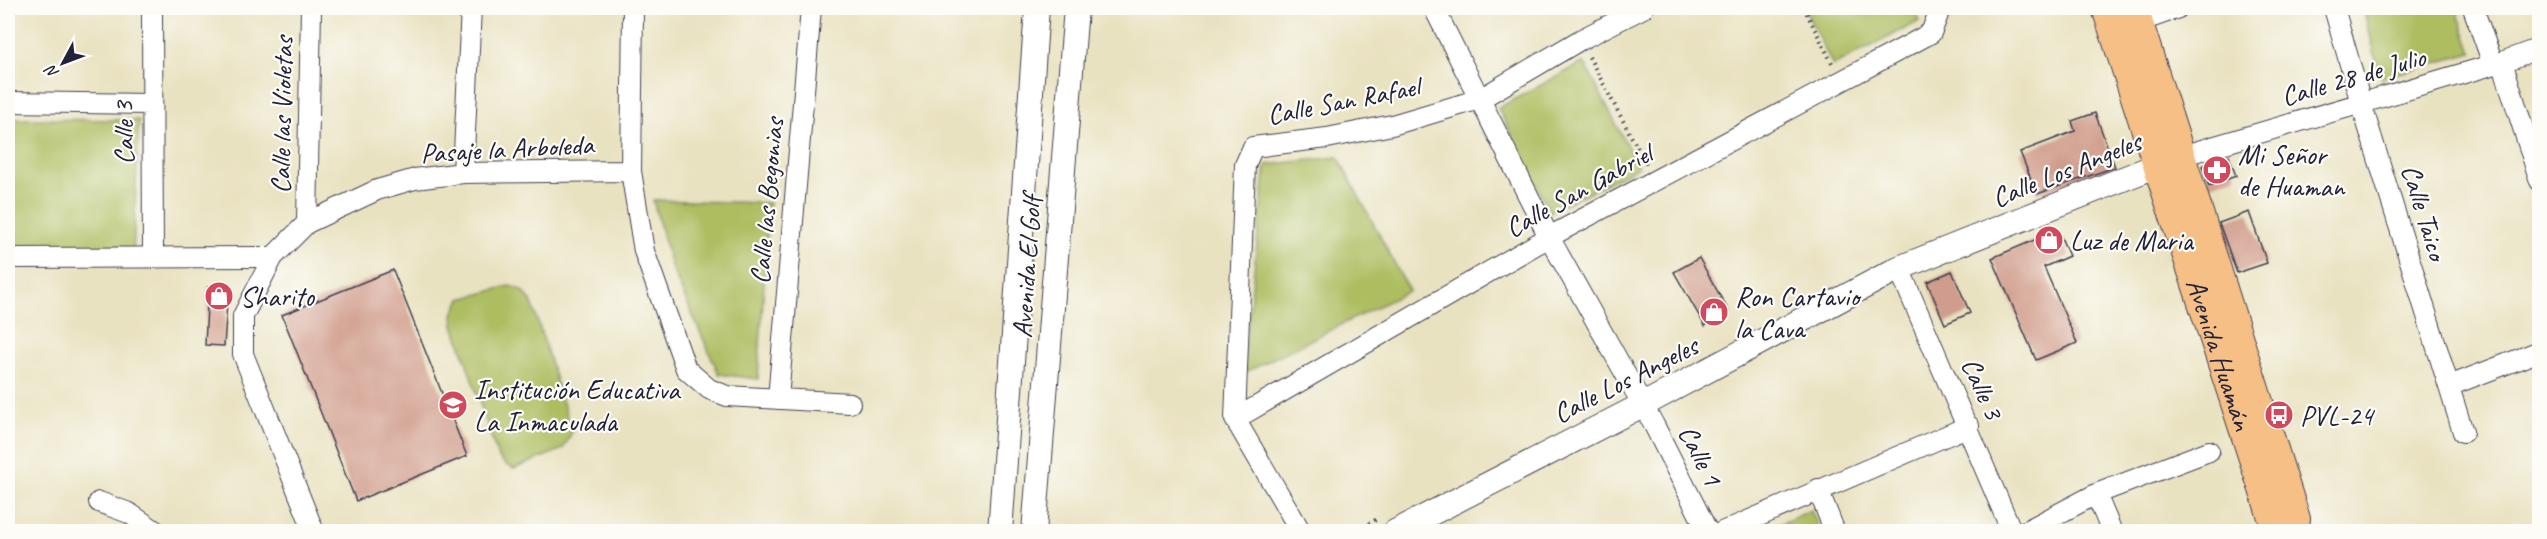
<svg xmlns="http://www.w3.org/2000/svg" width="2547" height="539" font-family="Caveat,sans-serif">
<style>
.green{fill:#adbd60;stroke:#68704e;stroke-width:1.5}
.building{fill:#d09d8c}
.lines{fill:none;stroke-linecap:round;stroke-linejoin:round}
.minor-casing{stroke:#403f4f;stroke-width:22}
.tertiary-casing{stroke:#403f4f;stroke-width:26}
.primary-casing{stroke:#403f4f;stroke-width:32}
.path{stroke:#403f4f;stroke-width:4;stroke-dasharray:1.5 4.5;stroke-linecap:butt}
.minor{stroke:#fff;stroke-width:20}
.tertiary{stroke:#fff;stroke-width:24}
.primary{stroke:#f5bf86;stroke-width:30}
.labels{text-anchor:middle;stroke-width:4.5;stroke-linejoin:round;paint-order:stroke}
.street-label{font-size:28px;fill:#22223b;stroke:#fdfcf7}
.poi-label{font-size:28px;fill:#22223b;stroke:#fdfcf7;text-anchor:start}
</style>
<rect width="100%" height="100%" fill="#fdfcf7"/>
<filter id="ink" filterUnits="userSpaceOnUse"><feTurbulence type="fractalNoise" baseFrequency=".0167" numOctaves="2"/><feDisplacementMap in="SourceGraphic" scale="12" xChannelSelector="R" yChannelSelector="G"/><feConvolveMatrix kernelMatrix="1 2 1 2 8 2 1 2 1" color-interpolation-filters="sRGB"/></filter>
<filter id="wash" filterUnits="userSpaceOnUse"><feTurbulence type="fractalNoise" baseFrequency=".008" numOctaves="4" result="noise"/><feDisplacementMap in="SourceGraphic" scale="24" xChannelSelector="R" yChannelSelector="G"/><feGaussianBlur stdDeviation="1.35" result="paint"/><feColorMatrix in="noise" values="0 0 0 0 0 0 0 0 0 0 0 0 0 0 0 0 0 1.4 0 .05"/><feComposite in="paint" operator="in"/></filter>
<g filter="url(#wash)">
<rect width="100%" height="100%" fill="#e9e2c1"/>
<path class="green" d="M1804,8H1913L1920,21L1833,66Z
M2363,8H2456L2472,53L2381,78Z
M1584,62L1638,167L1550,212L1498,108Z
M8,119L139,120L133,256L8,255Z
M1338,157L1409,291L1242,374L1266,165Z
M653,200L769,203L758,379L719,374L672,269Z
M509,286C521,288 526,293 532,303L572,432L563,449L514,469L506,465L498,457L454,325L453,314L461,299Z
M1811,510L1820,531H1765Z"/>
<g id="blocks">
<path class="building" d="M2095,113L2115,167L2037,194L2020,152L2075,131L2072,121Z
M2229,156L2236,176L2209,186L2202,166Z
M2249,212L2267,263L2237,273L2219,223Z
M2058,230L2069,256L2044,267L2077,343L2036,360L1992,258Z
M1699,258L1729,312L1705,326L1674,272Z
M393,270L467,456L356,501L282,315Z
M1952,271L1970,313L1945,324L1927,282Z
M208,287L228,288L224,346L205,345Z"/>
</g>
</g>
<g filter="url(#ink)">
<use href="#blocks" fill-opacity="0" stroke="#403f4f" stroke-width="1.5"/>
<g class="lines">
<g class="minor-casing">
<path id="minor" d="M152,8L153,258
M633,8L631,171L644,251L686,369L709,389L727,396L850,403
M1434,8L1549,237L1654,425L1708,532
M2334,8L2361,103L2463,432
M2473,8L2493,64
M2138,22L2178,8
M2502,62L2540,181
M8,102L151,104
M2181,156L2502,62L2540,48
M463,173L471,8
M307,223L311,8
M8,258L273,257
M1899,268L2012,532
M2449,386L2540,351
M778,399L811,8
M1235,419L1549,237L1909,45L1931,33L1939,12L1937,8
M1818,489L1835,532
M2096,494L2112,532
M99,502L129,513L157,532
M314,532L243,354V316L273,257L307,223L377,190L415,179L463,173L631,171
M1301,532L1235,419L1245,165L1253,147L1327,138L1392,125L1480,99L1580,40L1643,8
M1722,532L1969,426
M2024,532L2096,494L2209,451"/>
</g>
<g class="tertiary-casing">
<path id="tertiary" d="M1000,532L1037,8
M1034,532L1076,8
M1395,532L1656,398L1899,268L2173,159"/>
</g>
<g class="primary-casing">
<g id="primary">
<path id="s1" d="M2107,8L2278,532"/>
<path d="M2133,8L2295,519"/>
</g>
</g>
<path class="path" d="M1804,8L1833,65
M1589,57L1646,164
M1353,532L1379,518"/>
<use href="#minor" class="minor"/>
<use href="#tertiary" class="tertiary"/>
<use href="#primary" class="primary"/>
</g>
</g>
<defs>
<g id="pharmacy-disc" transform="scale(1.5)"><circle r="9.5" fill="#d1495b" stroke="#fdfcf7"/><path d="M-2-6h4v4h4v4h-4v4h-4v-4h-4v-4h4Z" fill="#fff"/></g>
<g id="shop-disc" transform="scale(1.5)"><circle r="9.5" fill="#d1495b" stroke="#fdfcf7"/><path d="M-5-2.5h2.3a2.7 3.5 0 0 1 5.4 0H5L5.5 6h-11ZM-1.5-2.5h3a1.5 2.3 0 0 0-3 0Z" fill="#fff"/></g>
<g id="school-disc" transform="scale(1.5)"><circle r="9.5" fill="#d1495b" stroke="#fdfcf7"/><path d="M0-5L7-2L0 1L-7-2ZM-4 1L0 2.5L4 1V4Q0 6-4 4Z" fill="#fff"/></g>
<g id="bus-disc" transform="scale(1.5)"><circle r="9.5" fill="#d1495b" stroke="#fdfcf7"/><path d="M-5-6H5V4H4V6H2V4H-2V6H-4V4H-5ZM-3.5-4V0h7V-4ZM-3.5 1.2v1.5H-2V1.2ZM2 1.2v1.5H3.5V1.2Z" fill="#fff"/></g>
</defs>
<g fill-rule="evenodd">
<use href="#pharmacy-disc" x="2217" y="170"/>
<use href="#shop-disc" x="2049" y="240"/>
<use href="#shop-disc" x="219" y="296"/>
<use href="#shop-disc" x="1714" y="312"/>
<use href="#school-disc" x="453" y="405"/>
<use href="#bus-disc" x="2279" y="415"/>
</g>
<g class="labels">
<g class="street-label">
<text transform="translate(2353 76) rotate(-16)" y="10">Calle 28 de Julio</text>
<text transform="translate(1343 100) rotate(-11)" y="10">Calle San Rafael</text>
<text transform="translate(281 115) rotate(-89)" y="10">Calle las Violetas</text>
<text transform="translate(123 133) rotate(-91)" y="10">Calle 3</text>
<text transform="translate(507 148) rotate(-3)" y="10">Pasaje la Arboleda</text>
<text transform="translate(2066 169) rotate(-22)" y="10">Calle Los Angeles</text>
<text transform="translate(1578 190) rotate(-29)" y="10">Calle San Gabriel</text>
<text transform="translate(766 201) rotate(-85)" y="10">Calle las Begonias</text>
<text transform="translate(2425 212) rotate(73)" y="10">Calle Taico</text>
<text transform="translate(1026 267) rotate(-86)" y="10">Avenida El Golf</text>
<text dy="10" stroke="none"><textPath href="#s1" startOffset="364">Avenida Huamán</textPath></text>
<text transform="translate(1625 379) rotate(-27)" y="10">Calle Los Angeles</text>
<text transform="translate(1983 388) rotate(66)" y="10">Calle 3</text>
<text transform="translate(1701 455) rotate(63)" y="10">Calle 1</text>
</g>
<g class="poi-label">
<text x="2238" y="164">Mi Señor<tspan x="2238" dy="32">de Huaman</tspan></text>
<text x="2070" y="250">Luz de Maria</text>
<text x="240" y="306">Sharito</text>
<text x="1735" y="306">Ron Cartavio<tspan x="1735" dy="32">la Cava</tspan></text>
<text x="474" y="399">Institución Educativa<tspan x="474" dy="32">La Inmaculada</tspan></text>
<text x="2300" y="425">PVL-24</text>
</g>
</g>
<rect width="2547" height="539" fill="none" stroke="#fdfcf7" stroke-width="30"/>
<g transform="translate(63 63) rotate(229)" stroke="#fdfcf7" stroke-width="4.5" paint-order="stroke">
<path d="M0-4.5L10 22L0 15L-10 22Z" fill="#22223b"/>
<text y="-9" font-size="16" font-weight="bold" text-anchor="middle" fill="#22223b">N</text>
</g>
</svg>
